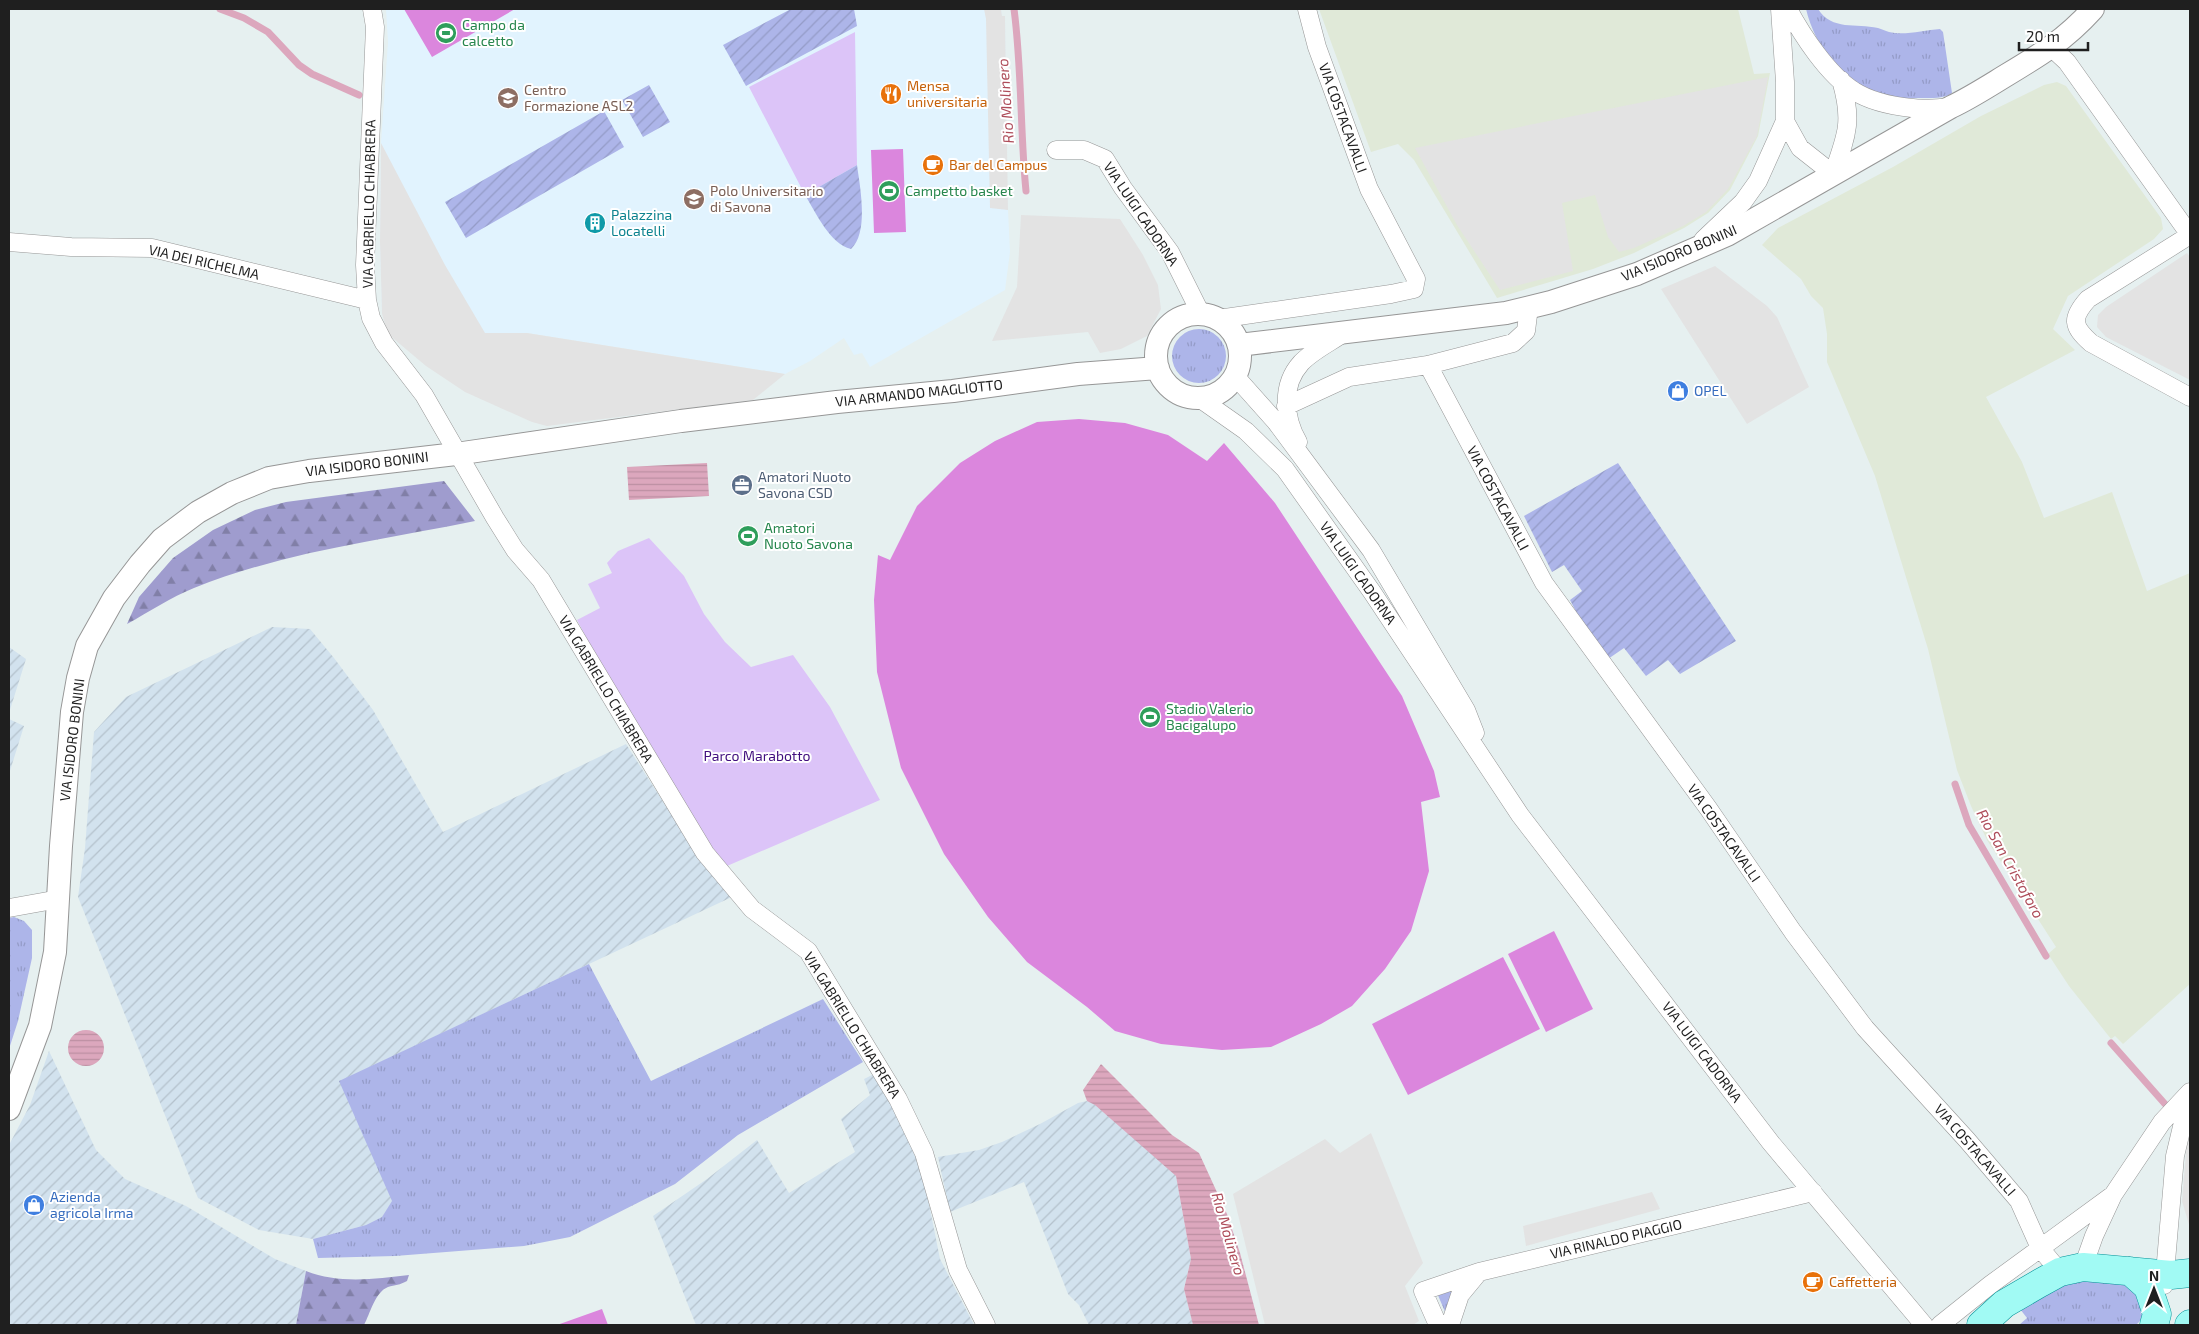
<svg xmlns="http://www.w3.org/2000/svg" width="2199" height="1334" font-family="'Exo 2',sans-serif">
<style>
.industrial{fill:#e0e9d8}
.education{fill:#e1f3fe}
.farmland{fill:url(#farmland-furrows)}
.grass{fill:url(#grass-tufts)}
.forest{fill:url(#forest-firs)}
.park{fill:#dcc4f8}
.garden{fill:url(#garden-furrows)}
.pitch{fill:#db86dd}
.parking{fill:#e3e3e3}
.water{fill:url(#water-rules)}
.lines{fill:none;stroke-linecap:round;stroke-linejoin:round}
.stream{stroke:#dca7bd;stroke-width:7}
.minor-casing{stroke:#969696;stroke-width:19}
.tertiary-casing{stroke:#969696;stroke-width:24}
.primary-casing{stroke:#039298;stroke-width:29}
.minor{stroke:#fff;stroke-width:18}
.tertiary{stroke:#fff;stroke-width:22}
.primary{stroke:#a1faf4;stroke-width:28}
.labels{text-anchor:middle;stroke-width:4;stroke-linejoin:round;paint-order:stroke}
.leisure-label{font-size:14px;fill:#27864d;stroke:#fff;text-anchor:start}
.food-label{font-size:14px;fill:#c56008;stroke:#fff;text-anchor:start}
.education-label{font-size:14px;fill:#785e54;stroke:#fff;text-anchor:start}
.street-label{font-size:14px;fill:#1f1f1f;stroke:#fff}
.culture-label{font-size:14px;fill:#0d838f;stroke:#fff;text-anchor:start}
.shop-label{font-size:14px;fill:#366cbe;stroke:#fff;text-anchor:start}
.service-label{font-size:14px;fill:#4e5e75;stroke:#fff;text-anchor:start}
.park-label{font-size:14px;fill:#400e7d;stroke:#fff}
.water-label{font-size:15px;font-style:italic;fill:#ae4d5a;stroke:#fff}
</style>
<defs>
<pattern id="farmland-furrows" width="10" height="10" patternUnits="userSpaceOnUse" patternTransform="scale(1.25)"><rect width="10" height="10" fill="#d2e2ee"/><path d="M-1 1l2-2M0 10L10 0M9 11l2-2" fill="none" stroke="#b4c1cc"/></pattern>
<pattern id="grass-tufts" width="24" height="20" patternUnits="userSpaceOnUse" patternTransform="scale(1.25)"><rect width="24" height="20" fill="#adb5e9"/><path d="M3 7l-1-3M5 7V3M7 7l1-3M15 17l-1-3M17 17v-4M19 17l1-3" fill="none" stroke="#949bc7"/></pattern>
<pattern id="forest-firs" width="22" height="20" patternUnits="userSpaceOnUse" patternTransform="scale(1.25)"><rect width="22" height="20" fill="#9f9cce"/><path d="M5 1l3.5 6h-7zM16 11l3.5 6h-7z" fill="#817fa7"/></pattern>
<pattern id="garden-furrows" width="10" height="10" patternUnits="userSpaceOnUse" patternTransform="scale(1.25)"><rect width="10" height="10" fill="#adb5e9"/><path d="M-1 1l2-2M0 10L10 0M9 11l2-2" fill="none" stroke="#949bc7"/></pattern>
<pattern id="water-rules" width="6" height="5" patternUnits="userSpaceOnUse" patternTransform="scale(1.25)"><rect width="6" height="5" fill="#dca7bd"/><path d="M0 2.5h6" fill="none" stroke="#bc8fa2"/></pattern>
</defs>
<rect width="100%" height="100%" fill="#e6f0f0"/>
<path class="industrial" d="M1319,9H1738L1754,74L1770,73L1758,136L1730,190L1708,213L1684,228L1634,253L1593,269L1497,298L1414,160L1398,144L1371,152Z
M2057,82L2066,86L2161,218L2163,229L2154,239L2068,296L2053,329L2075,350L1986,397L2022,462L2044,518L2112,492L2147,591L2190,573V984L2123,1044L2115,1036L2111,1039L2069,986L2048,954L2056,947L1987,840L1971,806L1957,770L1928,649L1875,476L1827,362V334L1823,308L1811,296L1801,279L1762,245L1778,228L1893,167L1981,116L2044,85Z"/>
<path class="education" d="M386,9H1001L1002,16H1005L1007,189L1010,252L1005,290L870,367L862,353L854,355L844,338L810,361L785,374L527,333H485L382,315L380,242L381,143L388,42Z"/>
<path class="farmland" d="M272,627L310,629L334,658L373,710L443,832L626,744L698,856L734,896L340,1081L393,1201L382,1217L366,1225L313,1239L259,1230L198,1198L78,897L85,848L94,732L126,697Z
M9,647L26,659L9,713Z
M9,719L24,726L9,774Z
M49,1051L96,1150L125,1179L186,1206L275,1259L306,1271L296,1325H9V1145L30,1105Z
M874,1074L900,1116L920,1159L940,1259L974,1325H696L653,1216L707,1179L757,1140L789,1193L855,1152L841,1119L870,1095L864,1079Z
M1087,1101L1095,1104L1176,1175L1191,1259L1184,1289L1193,1325H1089L1079,1305L1068,1294L1024,1182L950,1212L938,1157L979,1150L1002,1142L1040,1124L1078,1103Z"/>
<path class="grass" d="M1806,9H1818C1832,31 1856,23 1878,28C1882,29 1885,31 1889,32C1904,36 1924,30 1940,29L1943,32L1952,93C1945,99 1928,98 1918,98C1909,98 1897,100 1888,98C1846,88 1815,48 1806,9Z
M1172 356a27 27 0 1 1 54 0a27 27 0 1 1-54 0Z
M14,917L24,921L32,930V958L18,1021L9,1049V918Z
M589,964L651,1081L823,999L863,1062L738,1135L675,1184L570,1237L524,1246L395,1256L318,1258L313,1239L366,1225L382,1217L392,1201L339,1081Z
M2088,1280H2128L2145,1305L2141,1320L2136,1325H2019L2027,1318L2020,1309L2063,1285Z
M1460,1287L1446,1314L1437,1293Z"/>
<path class="forest" d="M444,481L475,521C382,540 283,552 194,588C171,597 149,612 127,624L139,597L173,558L213,530L255,510L286,502Z
M306,1271C339,1284 375,1279 409,1275L407,1281C400,1285 395,1285 388,1287C375,1292 370,1314 364,1325H296Z"/>
<path class="park" d="M855,32L857,165L805,195L749,87Z
M649,538L684,576L704,614L725,642L751,667L793,655L830,707L880,800L727,866L699,838L650,745L601,666L577,620L600,608L588,584L612,573L607,563L618,551Z"/>
<path class="garden" d="M791,9H854L857,26L746,86L723,45Z
M649,85L670,122L643,137L622,100Z
M604,111L624,147L466,238L445,202Z
M857,165C860,187 869,232 851,249C830,244 816,213 805,195Z
M1618,463L1736,641L1680,674L1668,660L1646,676L1624,648L1608,659L1585,629L1570,600L1582,591L1564,565L1552,572L1524,516Z"/>
<path class="pitch" d="M404,9H515L432,57Z
M903,149L906,232L874,233L871,150Z
M1079,419L1125,423L1168,435L1207,461L1224,443L1275,503L1402,696L1434,771L1440,797L1421,802L1429,871L1411,931L1385,969L1352,1006L1321,1024L1271,1047L1222,1050L1161,1044L1115,1031L1087,1007L1027,962L988,917L944,854L901,768L877,672L874,600L878,555L890,560L917,506L960,463L995,441L1037,422Z
M1554,931L1593,1009L1546,1032L1508,954Z
M1503,957L1540,1029L1408,1095L1372,1024Z
M602,1309L608,1325H557Z"/>
<path class="parking" d="M984,9H1001L1002,16H1005L1008,210L990,208L986,19Z
M1768,77L1757,136L1728,189L1706,212L1683,226L1634,248L1619,252L1608,237L1595,195L1562,203L1573,271L1500,290L1457,225L1415,148Z
M381,143L445,265L485,333H527L785,374L753,400L547,426L532,422L465,392L426,366L388,334L382,314L380,242Z
M1021,215L1120,219L1143,255L1158,285L1161,309L1147,336L1121,349L1100,353L1088,332L992,341L1017,287Z
M2187,253L2190,257V380L2106,337L2097,327L2098,315L2106,307Z
M1715,266L1767,306L1777,317L1809,387L1747,424L1661,289Z
M2190,1131V1228L2182,1201L2187,1141Z
M1371,1133L1423,1263L1405,1286L1419,1321L1413,1325H1265L1233,1194L1325,1139L1340,1153Z
M1652,1192L1660,1209L1526,1246L1523,1226Z"/>
<path class="water" d="M707,463L709,496L629,500L627,467Z
M68 1048a18 18 0 1 1 36 0a18 18 0 1 1-36 0Z
M1101,1064L1172,1135L1199,1153L1227,1214L1240,1253L1259,1325H1193L1184,1289L1191,1259L1176,1176L1095,1105L1087,1101L1083,1090Z"/>
<g class="lines">
<path class="stream" d="M220,9L244,18L268,32L299,65L312,74L359,95
M1014,9C1022,69 1020,131 1026,191
M1955,784L1969,825L2046,956
M2111,1043L2165,1104"/>
<g class="minor-casing">
<path id="minor" d="M372,9L375,27L365,265L367,300L371,318L384,343L424,395L495,518L515,550L541,580L705,853L752,909L808,951L898,1099L924,1153L958,1270L986,1325
M1788,9C1802,35 1828,75 1854,91C1871,102 1893,106 1912,108C1925,110 1938,108 1951,107
M2052,48L2067,62L2190,235
M1785,121L1800,148L1833,174C1847,135 1853,121 1841,80
M1056,150H1084L1105,159L1123,188L1170,252L1201,314
M2190,235L2088,299C2071,318 2072,326 2091,343L2190,397
M1703,240L1743,202L1758,181L1785,121V82L1780,9
M9,242L71,247L152,248L367,300
M1218,319L1391,294L1414,289L1416,279L1369,189L1317,47L1307,9
M1428,365L1544,583L1708,808L1793,932L1865,1028L1967,1140L2019,1201L2040,1248L2060,1272
M1235,376L1276,422L1371,550L1466,710L1475,733
M1199,398L1246,431L1285,469L1372,592L1520,815L1771,1143L1924,1325
M1286,406L1349,377L1428,365L1513,343L1526,331L1529,307
M1298,442C1284,417 1281,385 1301,363C1312,351 1331,342 1345,332
M9,908L59,899
M2083,1267L2094,1236L2113,1195
M2164,1285L2175,1156L2190,1093
M1438,1325L1423,1291L1479,1272
M1450,1325L1460,1295L1479,1272L1813,1192
M1940,1325L1990,1285L2113,1195L2162,1122L2190,1092"/>
</g>
<g class="tertiary-casing">
<path id="tertiary" d="M1156 356a42 42 0 1 1 84 0a42 42 0 1 1-84 0Z
M1239,345L1506,313L1551,302L1637,274L1727,235L1951,107C1970,98 1987,87 2005,76C2040,55 2065,40 2093,9
M9,1109L40,1026L55,952L61,846L72,712L78,678L87,646L114,598L140,564L162,539L198,512L232,493L269,478L309,471L456,454L681,421L837,402L953,391L1078,374L1158,368"/>
</g>
<g class="primary-casing">
<path id="primary" d="M2130,1271L2148,1287L2157,1314L2154,1325
M1981,1325L2004,1304L2040,1283L2060,1272L2083,1267L2171,1275L2190,1273
M2189,1325L2190,1324"/>
</g>
<use href="#minor" class="minor"/>
<use href="#tertiary" class="tertiary"/>
<use href="#primary" class="primary"/>
</g>
<defs>
<g id="stadium-disc" transform="scale(1.125)"><circle r="9.5" fill="#2e9e5b" stroke="#fff"/><path d="M0-5a6.5 5 0 1 0 0 10a6.5 5 0 1 0 0-10ZM-3.5-1.8h7v3.6h-7Z" fill="#fff"/></g>
<g id="restaurant-disc" transform="scale(1.125)"><circle r="9.5" fill="#e8710a" stroke="#fff"/><path d="M-5-6h1v4h1v-4h1v4h1v-4h1v5L-1.5 .5V6h-2V.5L-5-1ZM5-6V6H3V1.5H1.5Q1.5-4 5-6Z" fill="#fff"/></g>
<g id="school-disc" transform="scale(1.125)"><circle r="9.5" fill="#8d6e63" stroke="#fff"/><path d="M0-5L7-2L0 1L-7-2ZM-4 1L0 2.5L4 1V4Q0 6-4 4Z" fill="#fff"/></g>
<g id="cafe-disc" transform="scale(1.125)"><circle r="9.5" fill="#e8710a" stroke="#fff"/><path d="M-5.5-4.5H6V0H3Q3 3.5 0 3.5H-2.5Q-5.5 3.5-5.5 0ZM3-3.2v2h1.7v-2ZM-6 4.5H4V6H-6Z" fill="#fff"/></g>
<g id="university-disc" transform="scale(1.125)"><circle r="9.5" fill="#8d6e63" stroke="#fff"/><path d="M0-5L7-2L0 1L-7-2ZM-4 1L0 2.5L4 1V4Q0 6-4 4Z" fill="#fff"/></g>
<g id="building-disc" transform="scale(1.125)"><circle r="9.5" fill="#0f9aa8" stroke="#fff"/><path d="M-4-6H4V6H1V3H-1V6H-4ZM-2.5-4.3h1.7v1.8h-1.7ZM.8-4.3h1.7v1.8H.8ZM-2.5-1h1.7V.8h-1.7ZM.8-1h1.7V.8H.8Z" fill="#fff"/></g>
<g id="shop-disc" transform="scale(1.125)"><circle r="9.5" fill="#3f7fe0" stroke="#fff"/><path d="M-5-2.5h2.3a2.7 3.5 0 0 1 5.4 0H5L5.5 6h-11ZM-1.5-2.5h3a1.5 2.3 0 0 0-3 0Z" fill="#fff"/></g>
<g id="office-disc" transform="scale(1.125)"><circle r="9.5" fill="#5c6f8a" stroke="#fff"/><path d="M-6-3h4V-5.5h4V-3h4V5H-6ZM-1-4.5V-3h2v-1.5ZM-6 0V1H6V0Z" fill="#fff"/></g>
</defs>
<g fill-rule="evenodd">
<use href="#stadium-disc" x="446" y="33"/>
<use href="#restaurant-disc" x="891" y="94"/>
<use href="#school-disc" x="508" y="98"/>
<use href="#cafe-disc" x="933" y="165"/>
<use href="#stadium-disc" x="889" y="191"/>
<use href="#university-disc" x="694" y="199"/>
<use href="#building-disc" x="595" y="223"/>
<use href="#shop-disc" x="1678" y="391"/>
<use href="#office-disc" x="742" y="485"/>
<use href="#stadium-disc" x="748" y="536"/>
<use href="#stadium-disc" x="1150" y="717"/>
<use href="#shop-disc" x="34" y="1205"/>
<use href="#cafe-disc" x="1813" y="1282"/>
</g>
<g class="labels">
<g class="leisure-label">
<text x="462" y="30">Campo da<tspan x="462" dy="16">calcetto</tspan></text>
<text x="905" y="196">Campetto basket</text>
<text x="764" y="533">Amatori<tspan x="764" dy="16">Nuoto Savona</tspan></text>
<text x="1166" y="714">Stadio Valerio<tspan x="1166" dy="16">Bacigalupo</tspan></text>
</g>
<g class="food-label">
<text x="907" y="91">Mensa<tspan x="907" dy="16">universitaria</tspan></text>
<text x="949" y="170">Bar del Campus</text>
<text x="1829" y="1287">Caffetteria</text>
</g>
<g class="education-label">
<text x="524" y="95">Centro<tspan x="524" dy="16">Formazione ASL2</tspan></text>
<text x="710" y="196">Polo Universitario<tspan x="710" dy="16">di Savona</tspan></text>
</g>
<g class="street-label">
<text transform="translate(1343 118) rotate(70)" y="5">VIA COSTACAVALLI</text>
<text transform="translate(369 204) rotate(-89)" y="5">VIA GABRIELLO CHIABRERA</text>
<text transform="translate(1141 214) rotate(56)" y="5">VIA LUIGI CADORNA</text>
<text transform="translate(1679 253) rotate(-23)" y="5">VIA ISIDORO BONINI</text>
<text transform="translate(204 262) rotate(13)" y="5">VIA DEI RICHELMA</text>
<text transform="translate(919 393) rotate(-6)" y="5">VIA ARMANDO MAGLIOTTO</text>
<text transform="translate(367 464) rotate(-7)" y="5">VIA ISIDORO BONINI</text>
<text transform="translate(1498 498) rotate(62)" y="5">VIA COSTACAVALLI</text>
<text transform="translate(1358 573) rotate(55)" y="5">VIA LUIGI CADORNA</text>
<text transform="translate(606 689) rotate(59)" y="5">VIA GABRIELLO CHIABRERA</text>
<text transform="translate(72 740) rotate(-83)" y="5">VIA ISIDORO BONINI</text>
<text transform="translate(1724 833) rotate(55)" y="5">VIA COSTACAVALLI</text>
<text transform="translate(852 1025) rotate(58)" y="5">VIA GABRIELLO CHIABRERA</text>
<text transform="translate(1702 1052) rotate(53)" y="5">VIA LUIGI CADORNA</text>
<text transform="translate(1975 1150) rotate(49)" y="5">VIA COSTACAVALLI</text>
<text transform="translate(1616 1239) rotate(-13)" y="5">VIA RINALDO PIAGGIO</text>
</g>
<g class="culture-label">
<text x="611" y="220">Palazzina<tspan x="611" dy="16">Locatelli</tspan></text>
</g>
<g class="shop-label">
<text x="1694" y="396">OPEL</text>
<text x="50" y="1202">Azienda<tspan x="50" dy="16">agricola Irma</tspan></text>
</g>
<g class="service-label">
<text x="758" y="482">Amatori Nuoto<tspan x="758" dy="16">Savona CSD</tspan></text>
</g>
<g class="park-label">
<text x="757" y="761">Parco Marabotto</text>
</g>
<g class="water-label">
<text transform="translate(1006 101) rotate(-94)" y="5">Rio Molinero</text>
<text transform="translate(2010 864) rotate(61)" y="5">Rio San Cristoforo</text>
<text transform="translate(1228 1234) rotate(74)" y="5">Rio Molinero</text>
</g>
</g>
<rect width="2199" height="1334" fill="none" stroke="#1f1f1f" stroke-width="20"/>
<g transform="translate(2154 1289)" stroke="#ffffff" stroke-width="4" paint-order="stroke">
<path d="M0-4L9 19L0 12L-9 19Z" fill="#1f1f1f"/>
<text y="-8" font-size="14" font-weight="bold" text-anchor="middle" fill="#1f1f1f">N</text>
</g>
<path d="M2019 42v8h69v-8" fill="none" stroke="#1f1f1f" stroke-width="2.5"/>
<text x="2026" y="42" font-size="15" fill="#1f1f1f" stroke="#ffffff" stroke-width="4" paint-order="stroke">20 m</text>
</svg>
